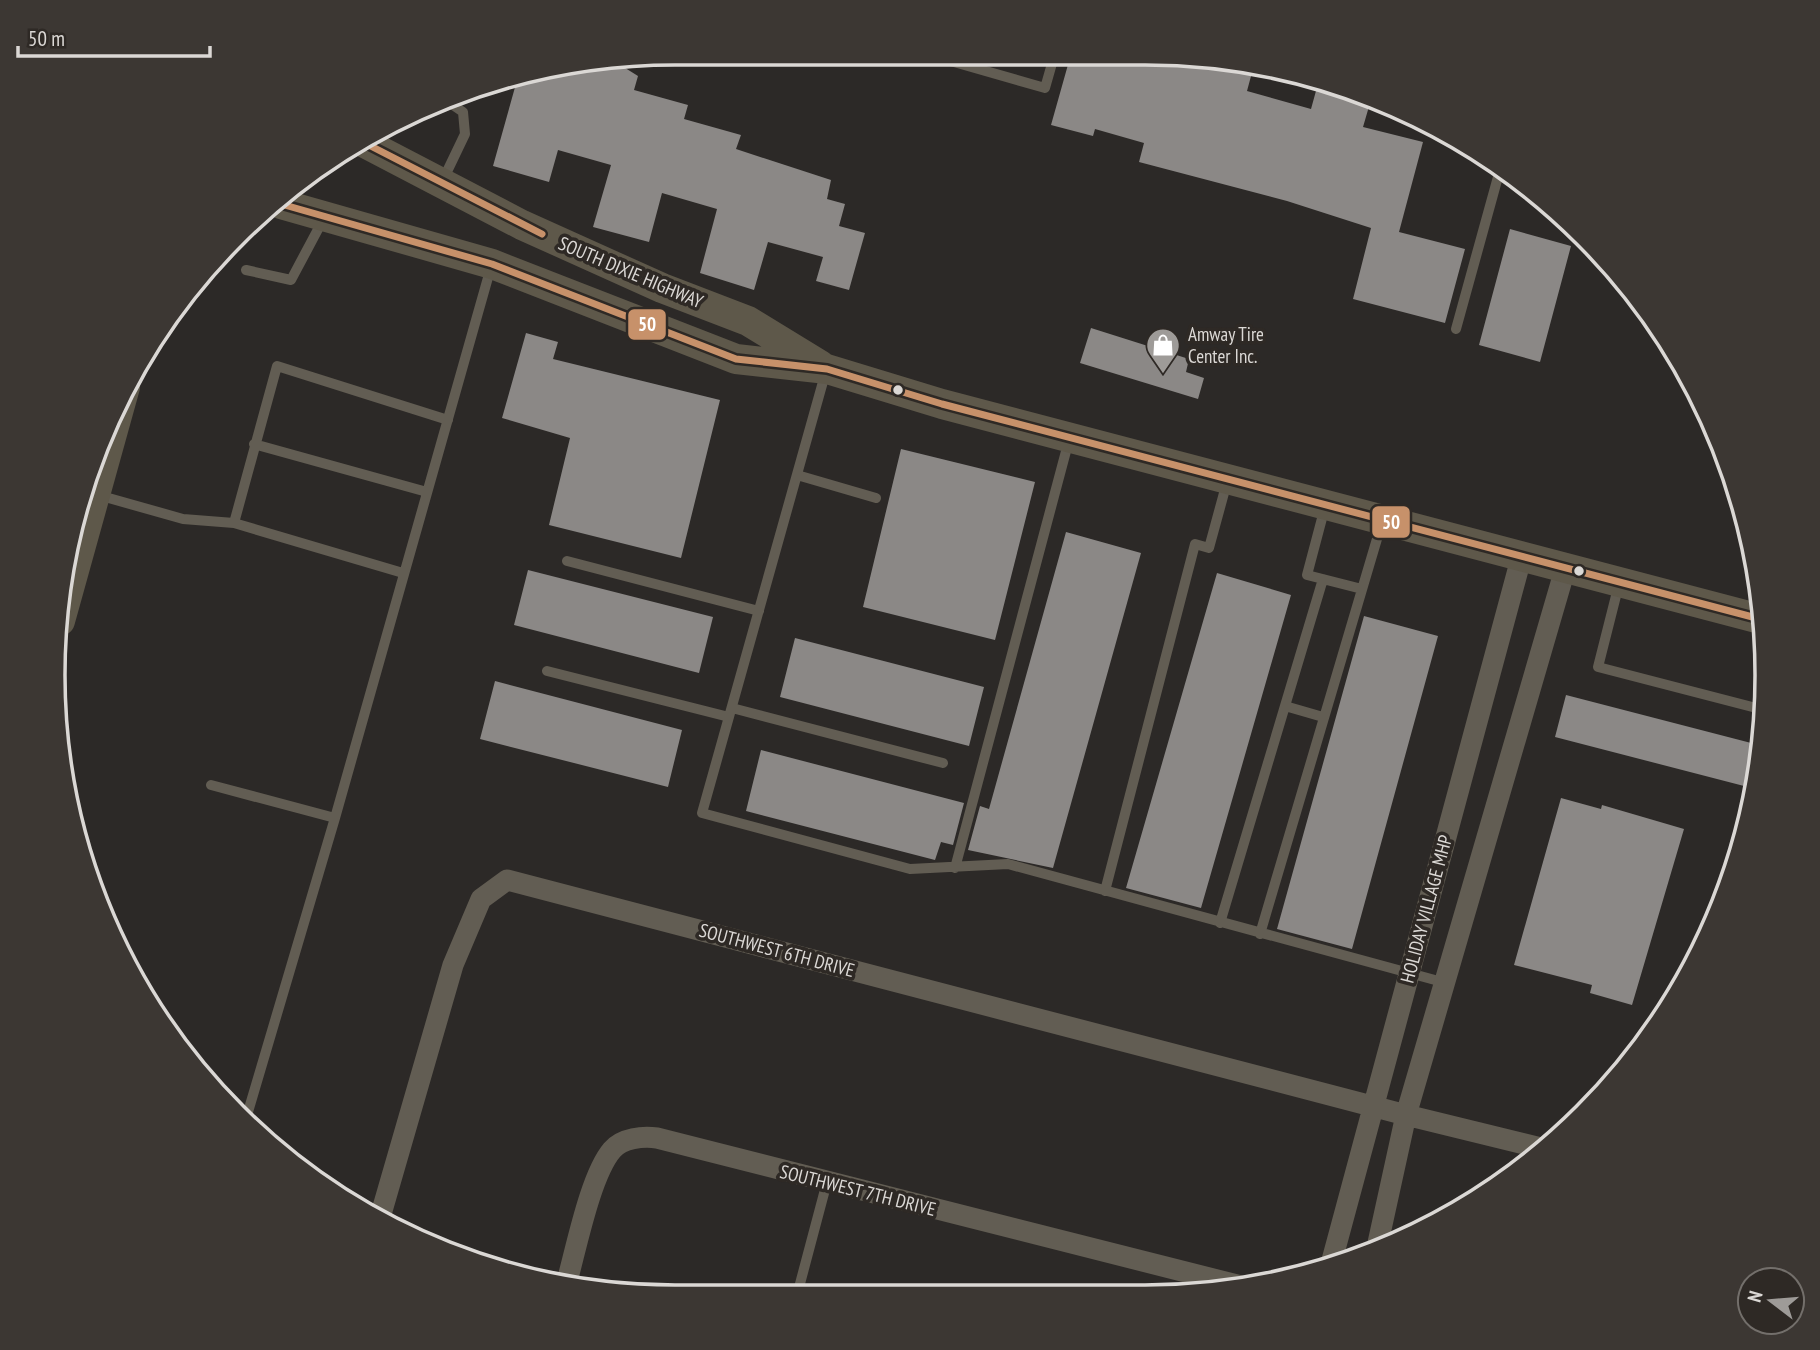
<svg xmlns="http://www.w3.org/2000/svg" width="1820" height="1350" font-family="'PT Sans Narrow',sans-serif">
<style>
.building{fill:#8b8886}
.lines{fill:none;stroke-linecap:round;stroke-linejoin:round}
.lane{stroke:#625d53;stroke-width:10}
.street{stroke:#625d53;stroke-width:21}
.secondary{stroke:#5e584a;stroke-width:30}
.bus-1-casing{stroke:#2e2925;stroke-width:12}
.bus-1{stroke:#c7916a;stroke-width:7}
.bus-dot{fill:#dbd8d5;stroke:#2e2925;stroke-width:2.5}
.labels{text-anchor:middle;stroke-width:7;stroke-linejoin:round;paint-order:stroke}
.street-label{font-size:19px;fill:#dbd8d5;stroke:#2e2925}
.poi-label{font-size:19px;fill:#dbd8d5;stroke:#2e2925;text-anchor:start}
.rim{fill:none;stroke:#dbd8d5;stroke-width:3.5}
.line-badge{stroke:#2e2925;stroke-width:2.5}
.badge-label{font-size:19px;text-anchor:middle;font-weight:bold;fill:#fff}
</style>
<rect width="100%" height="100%" fill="#2c2927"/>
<path class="building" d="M1071,54H1119L1140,59L1141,54H1185L1254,65L1247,91L1311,109L1319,80L1370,103L1363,127L1423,142L1399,232L1465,249L1445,323L1353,299L1371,228L1287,201L1139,162L1144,143L1095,129L1093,136L1051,125Z
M614,61L638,76L634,90L688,105L684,119L741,135L736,149L831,180L827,199L845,204L839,226L865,233L849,290L816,281L823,257L768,242L754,290L700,273L717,209L662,193L649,242L593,227L611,165L558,150L549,182L493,166L519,73Z
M1510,229L1571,246L1540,362L1479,345Z
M1091,328L1189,359L1186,372L1204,378L1198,399L1080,363Z
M526,333L558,342L553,359L720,400L681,558L549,525L570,438L502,418Z
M901,449L1035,482L995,640L863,607Z
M1066,532L1141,553L1053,868L968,850L980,806L989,809Z
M528,570L713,617L699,673L514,625Z
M1217,573L1291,595L1201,908L1126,888Z
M1364,616L1438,636L1352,949L1277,929Z
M795,638L984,687L969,746L780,697Z
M495,681L682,730L668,787L480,739Z
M1566,695L1755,744L1744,786L1555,737Z
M761,750L964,803L953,845L941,842L935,860L746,811Z
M1561,798L1601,809L1602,805L1684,829L1632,1005L1590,993L1592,985L1514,965Z"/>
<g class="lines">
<path class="lane" d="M941,53L940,58L1045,88L1055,53
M442,182L465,134L463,112L447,101
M246,270L291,280L324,218
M1456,329L1501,166
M826,371L702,813L910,869L1008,864L1446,983
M254,444L427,492
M797,475L876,498
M98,495L183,519L234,523L403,573
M1325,507L1307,575L1362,589
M234,523L277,366L448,420
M567,561L759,611
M1619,584L1598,667L1764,710
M547,671L729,717
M1285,706L1323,717
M732,708L943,763
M211,785L335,818
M955,868L1069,440
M1105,891L1195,544L1209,548L1227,482
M1220,923L1323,579
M1260,934L1382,522
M245,1122L335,818L491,267
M797,1295L827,1182"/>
<path class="street" d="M379,1221L453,965L481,899L507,880L1406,1115L1566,566
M1376,1252L1406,1115L1545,1149
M1331,1264L1522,555
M566,1285C576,1250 590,1176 612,1150C622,1138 643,1136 657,1138L1245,1287"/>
<path class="secondary" d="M359,140L522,225L662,288L748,321L820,365
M281,204L492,264L736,359L827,369L942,404L1764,620
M60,621L125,387"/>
<g class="bus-1-casing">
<path id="bus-1" d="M359,140L542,234
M281,204L492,264L736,359L827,369L942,404L1764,620"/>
</g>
<use href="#bus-1" class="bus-1"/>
</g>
<defs>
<g id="shop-pin" transform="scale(1.75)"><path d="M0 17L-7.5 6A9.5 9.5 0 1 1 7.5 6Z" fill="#9e9b98" stroke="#2e2925"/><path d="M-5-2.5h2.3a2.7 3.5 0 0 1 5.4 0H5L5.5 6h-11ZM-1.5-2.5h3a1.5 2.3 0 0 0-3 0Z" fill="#fff"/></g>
</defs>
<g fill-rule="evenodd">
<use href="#shop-pin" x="1163" y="345"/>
</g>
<g class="bus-dot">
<circle cx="898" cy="390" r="6"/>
<circle cx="1579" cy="571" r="6"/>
</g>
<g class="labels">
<g class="street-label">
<text transform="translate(631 272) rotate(23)" y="7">SOUTH DIXIE HIGHWAY</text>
<text transform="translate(1426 909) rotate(-75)" y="7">HOLIDAY VILLAGE MHP</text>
<text transform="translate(777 950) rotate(15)" y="7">SOUTHWEST 6TH DRIVE</text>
<text transform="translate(858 1190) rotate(14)" y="7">SOUTHWEST 7TH DRIVE</text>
</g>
<g class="poi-label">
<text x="1188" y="341">Amway Tire<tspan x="1188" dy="22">Center Inc.</tspan></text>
</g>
</g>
<path d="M0 0H1820V1350H0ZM675 65H1145A610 610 0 0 1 1755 675V675A610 610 0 0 1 1145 1285H675A610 610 0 0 1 65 675V675A610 610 0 0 1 675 65Z" fill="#3c3733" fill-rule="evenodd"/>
<path class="rim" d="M675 65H1145A610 610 0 0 1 1755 675V675A610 610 0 0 1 1145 1285H675A610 610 0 0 1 65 675V675A610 610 0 0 1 675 65Z"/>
<g class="line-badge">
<rect x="627" y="308" width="40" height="33" rx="7" fill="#c7916a"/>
<rect x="1371" y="505" width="40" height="34" rx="7" fill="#c7916a"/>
</g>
<g class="badge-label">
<text x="647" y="331">50</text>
<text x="1391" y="529">50</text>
</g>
<g transform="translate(1771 1301) rotate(286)"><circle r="33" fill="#2e2925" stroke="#736f6b" stroke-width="2"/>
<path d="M0-5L12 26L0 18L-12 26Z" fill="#9e9b98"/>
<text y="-10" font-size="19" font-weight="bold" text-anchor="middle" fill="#dbd8d5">N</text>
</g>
<path d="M18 46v10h192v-10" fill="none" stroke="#dbd8d5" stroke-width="3.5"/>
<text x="28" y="46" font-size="21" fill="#dbd8d5" stroke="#2e2925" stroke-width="5" paint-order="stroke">50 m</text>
</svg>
